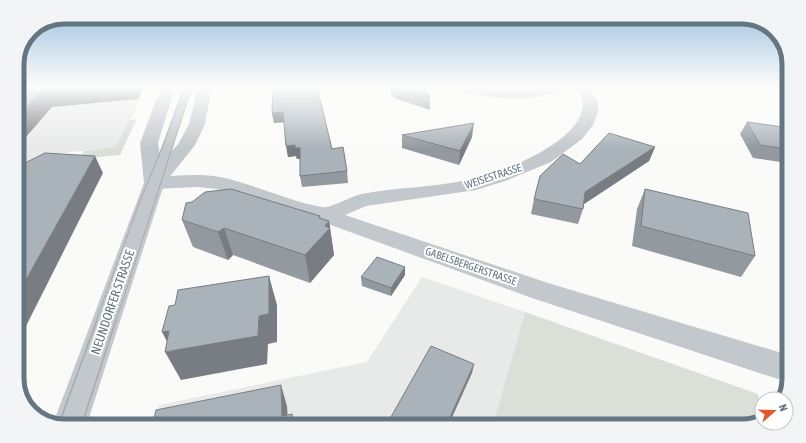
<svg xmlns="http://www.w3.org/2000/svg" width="806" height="443" font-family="'Asap Condensed',sans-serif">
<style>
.built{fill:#e8e9e9}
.green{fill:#dadfd7}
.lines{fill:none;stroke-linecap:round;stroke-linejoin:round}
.service{fill:#c3c8cc;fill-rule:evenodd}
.minor{fill:#c3c8cc;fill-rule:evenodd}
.tertiary{fill:#c3c8cc;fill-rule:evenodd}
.tram-far1{stroke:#a2aab0;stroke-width:1}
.tram{stroke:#a2aab0;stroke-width:1.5}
.wall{fill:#929a9f}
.shaded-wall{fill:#777d82}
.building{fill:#aab3b9;stroke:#777d82}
.labels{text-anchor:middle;stroke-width:4;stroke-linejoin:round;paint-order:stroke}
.street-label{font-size:11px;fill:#657683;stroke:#fff}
.near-street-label{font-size:13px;fill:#657683;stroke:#fff}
.rim{fill:none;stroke:#657683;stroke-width:5}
</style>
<rect width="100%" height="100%" fill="#fafaf8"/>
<path class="built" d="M21,87H146L116,147L36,156L21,176L17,179V91Z
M422,277L525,312L493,424L156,422L159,405L367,362Z"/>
<path class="green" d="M137,119L120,155L79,159L84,151L116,147L129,120Z
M525,312L758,394L762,420L743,426L493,424Z"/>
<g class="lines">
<path class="service" d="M184,87H192L161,181L159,184H151L149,181Z"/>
<path class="minor" d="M452,87C472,86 491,90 511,91C530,91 548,86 567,87C564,92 556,93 550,94C518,103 486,98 454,90Z
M575,87H589L598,101V112L593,125L582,139L551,162L505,181L476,190L366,206L345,215L548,283L785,354L784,381L532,298L317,220L217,189L197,187L154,189L147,187L144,183L147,179L154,177C176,176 199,173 220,177C255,184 287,201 322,207C330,209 351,196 362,194C396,187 432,188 467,180C499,174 584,142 583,103C583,98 578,91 575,87Z"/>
<path class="tertiary" d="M161,87H175L158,143L161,163L179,143L189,124L198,87H212L205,124L195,145L164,184L88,421H54L144,183L140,143Z"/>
<path class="tram-far1" d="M96,321L140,201L162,148L184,87
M116,321L192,87"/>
<path class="tram" d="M60,421L97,320
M83,421L116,320"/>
</g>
<path class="wall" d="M388,87H423L430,97V110L394,98Z
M272,113L332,149L347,171L348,183L302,187L300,176V159H297L296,156L288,157L284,122L274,123Z
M747,122L788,134L787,163L753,158L740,134Z
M402,135L472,137L459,165L402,148Z
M655,147L649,161L584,204L583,209L578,224L531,214L534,199L580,164Z
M645,189L755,256L741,277L632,246L637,209Z
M320,218L329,221L334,255L310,283L233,255L228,260L193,247L182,220Z
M405,267V275L391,296L362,286L361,277Z"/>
<path class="shaded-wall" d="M85,87H144L138,99L52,107L26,137L17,138V117L43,90Z
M283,112L285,122L274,123L272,113Z
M474,123L472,137L459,165L460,151Z
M295,145L300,148L302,158L297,159L296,156L288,157L286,146Z
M655,147L649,161L581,206L585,192Z
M95,156L103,173L17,344V296Z
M320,216L323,236L325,226L329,221L334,255L310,283L305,255L319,218Z
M224,228L233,255L228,260L218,232Z
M405,267V275L391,296V288Z
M269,276L277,305V342L268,344L267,364L181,380L165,352L172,351L162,332L259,316Z
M474,364L472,373L449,424H447Z
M281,385L287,406L288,423L282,416Z
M292,414L295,423H293Z"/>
<path class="building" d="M17,87H85L43,90L17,117Z
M273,87H317L332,149L343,147L347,171L300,176V148H295V145L286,146L283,112L272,113Z
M397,87H423L430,97Z
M747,122L783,127L788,134V149L760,145Z
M474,123L460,151L402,135Z
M609,133L655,147L585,192L583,209L534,199L540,176L563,154L580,164Z
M45,153L95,156L17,296V167Z
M231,189L320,216L319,218L329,221L325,226L330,228L305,255L224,228L218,232L182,220L186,203L192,202L205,192Z
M645,189L748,213L755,256L641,226Z
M377,257L405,267L391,288L361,277Z
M269,276V314L259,316L258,336L165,352L169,331L162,332L169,306L175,305L178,290Z
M431,346L474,364L447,424H387Z
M281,385L282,416L292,414L293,423L153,422L156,410Z"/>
<linearGradient id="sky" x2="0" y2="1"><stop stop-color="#96bcdc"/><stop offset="0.58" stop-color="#fdfdfc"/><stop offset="1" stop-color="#fdfdfc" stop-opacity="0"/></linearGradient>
<rect width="806" height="149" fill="url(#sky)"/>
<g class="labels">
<g class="street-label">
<text transform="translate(493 176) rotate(-18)" y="4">WEISESTRASSE</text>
<text transform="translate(471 266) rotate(19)" y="4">GABELSBERGERSTRASSE</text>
</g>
<g class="near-street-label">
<text transform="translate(112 302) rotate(-71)" y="5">NEUNDORFER STRASSE</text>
</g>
</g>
<path d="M0 0H806V443H0ZM64 24H742A40 40 0 0 1 782 64V379A40 40 0 0 1 742 419H64A40 40 0 0 1 24 379V64A40 40 0 0 1 64 24Z" fill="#f3f4f5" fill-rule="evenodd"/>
<path class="rim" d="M64 24H742A40 40 0 0 1 782 64V379A40 40 0 0 1 742 419H64A40 40 0 0 1 24 379V64A40 40 0 0 1 64 24Z"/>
<g transform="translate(774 411) rotate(70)"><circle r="19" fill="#ffffff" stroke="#c1c8cd"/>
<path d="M0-3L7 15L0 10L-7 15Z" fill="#e4572e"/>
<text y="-6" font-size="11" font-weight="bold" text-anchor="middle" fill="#657683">N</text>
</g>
</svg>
